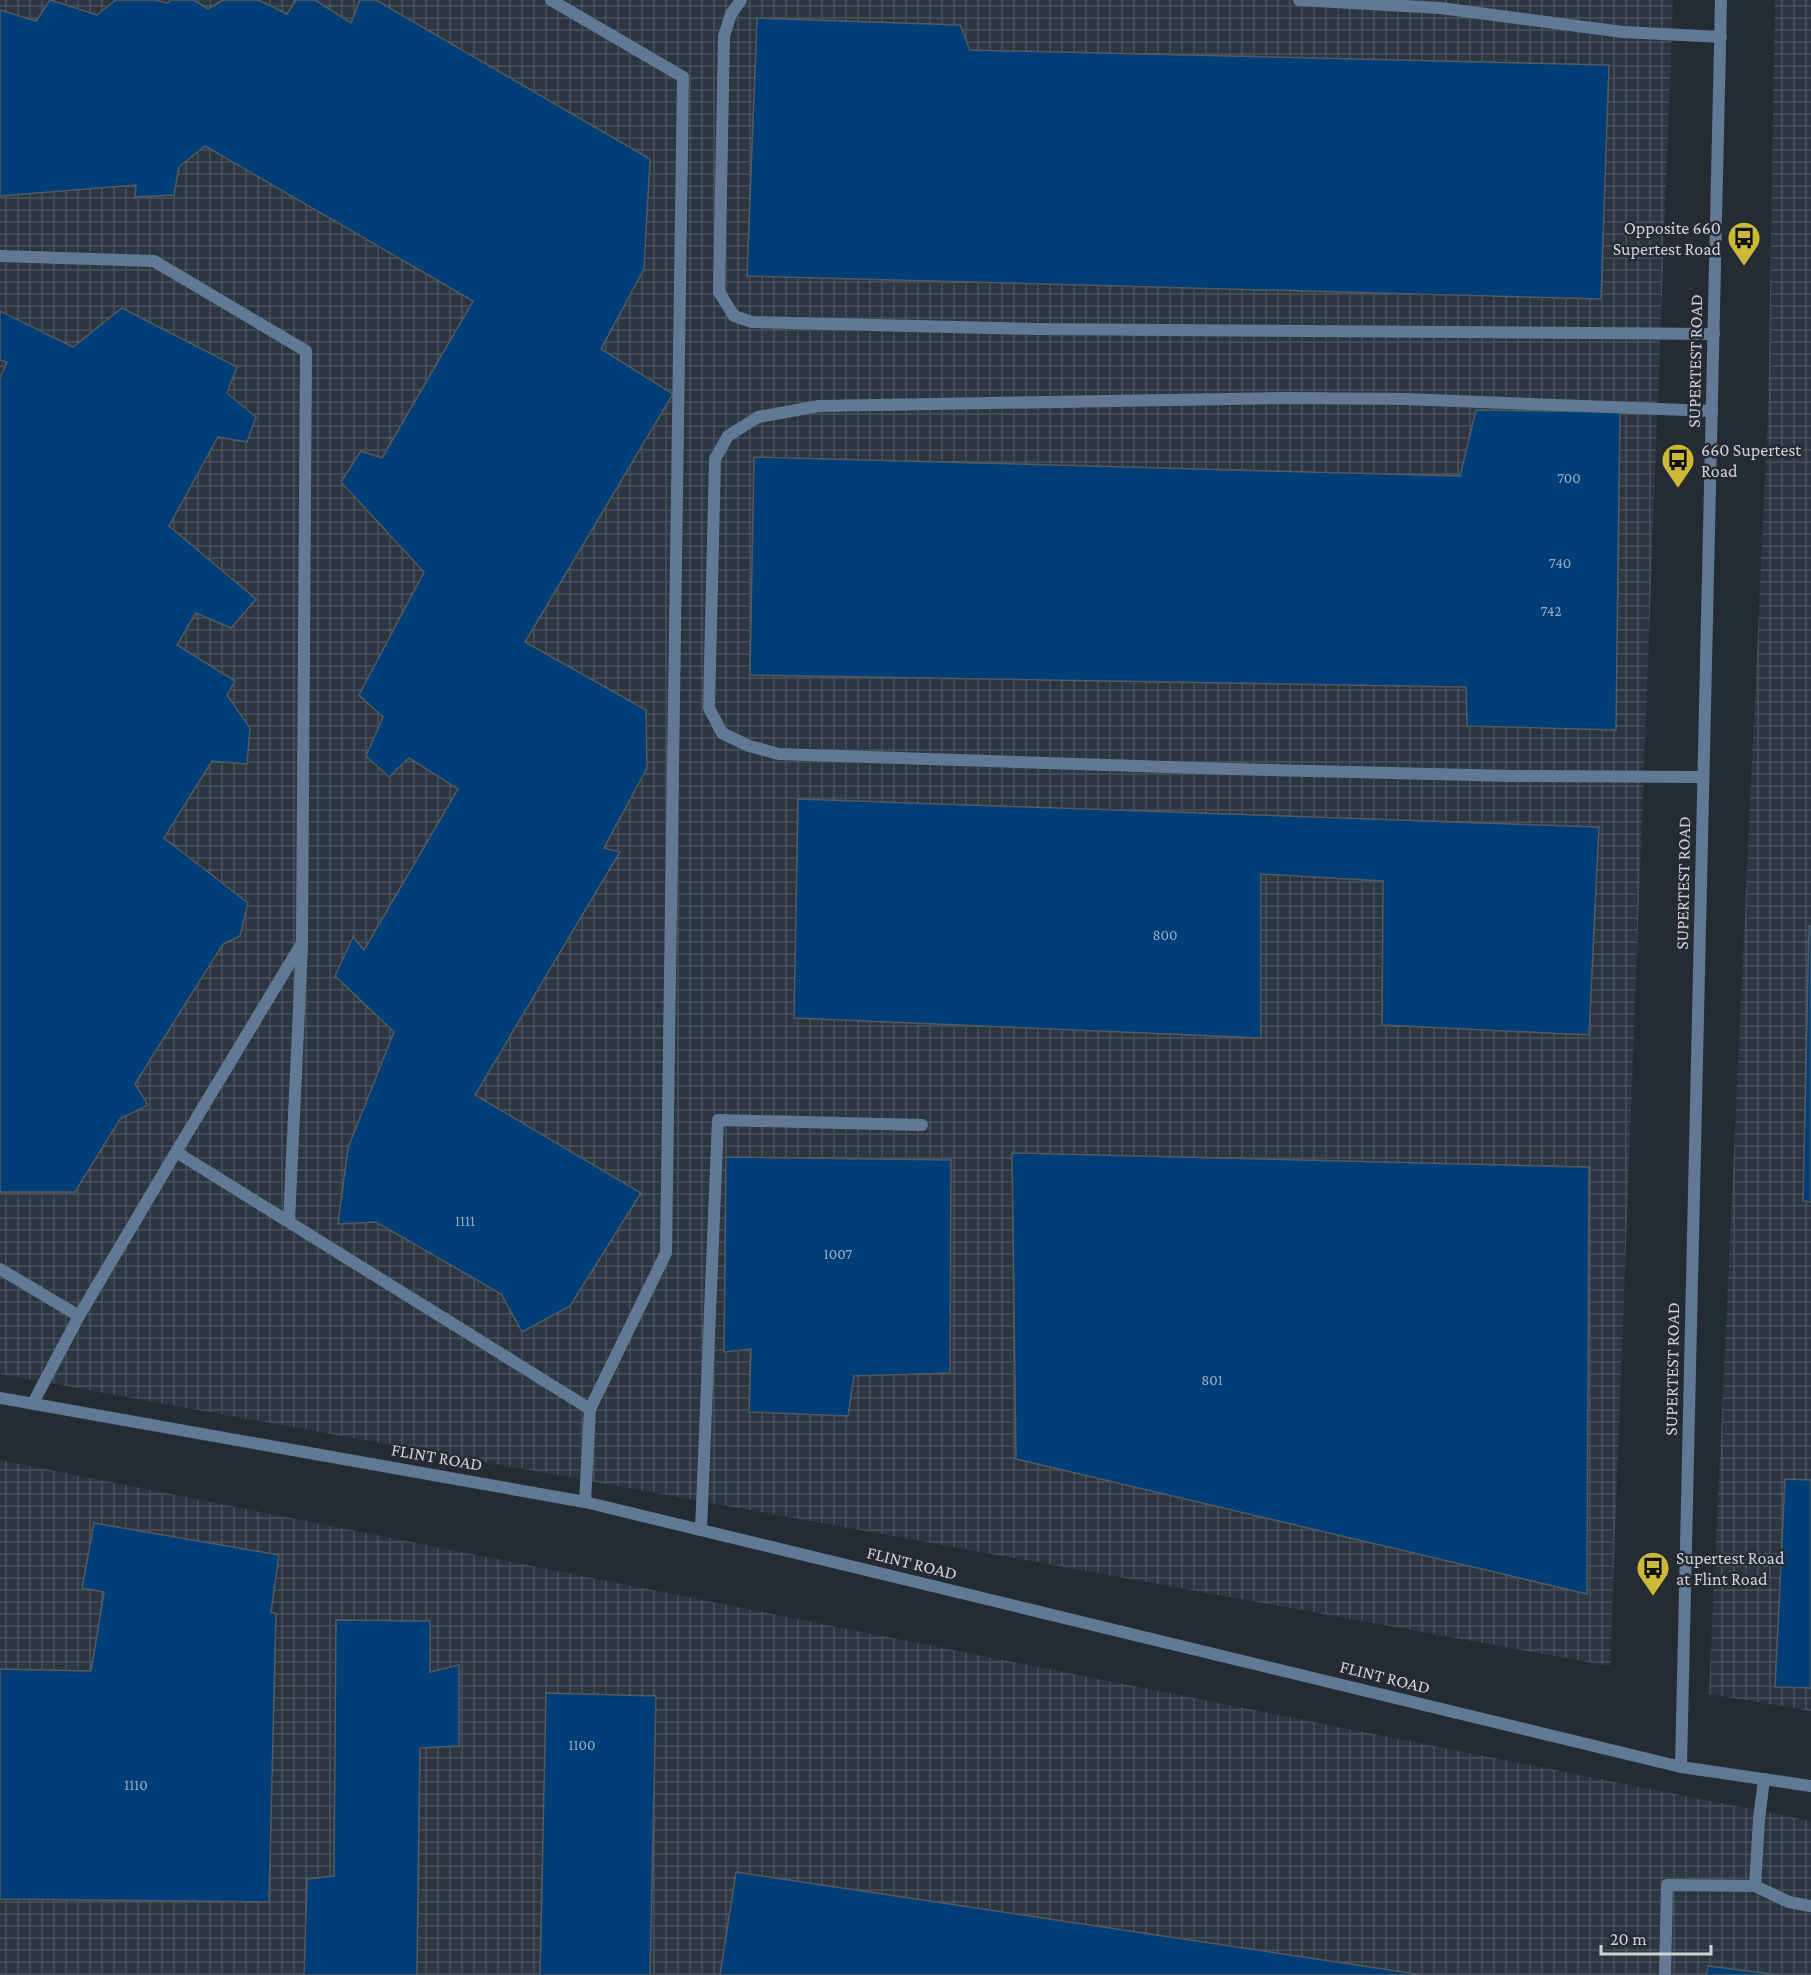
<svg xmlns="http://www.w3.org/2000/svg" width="1811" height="1975" font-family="'Crimson Pro',serif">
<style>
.industrial{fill:url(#industrial-grid)}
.building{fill:#003e77;stroke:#535961;stroke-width:1.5}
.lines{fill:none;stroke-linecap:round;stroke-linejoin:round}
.service{stroke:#617994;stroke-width:12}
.minor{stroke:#617994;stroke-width:12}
.labels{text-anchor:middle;stroke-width:5;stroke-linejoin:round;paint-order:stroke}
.number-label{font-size:15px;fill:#9aadbf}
.poi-label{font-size:18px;fill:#ced2d7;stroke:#252b32;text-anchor:start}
.street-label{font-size:18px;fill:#ced2d7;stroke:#252b32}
</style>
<defs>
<pattern id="industrial-grid" width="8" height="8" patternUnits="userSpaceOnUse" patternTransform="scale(1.5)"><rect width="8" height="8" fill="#2c3641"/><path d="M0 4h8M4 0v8" fill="none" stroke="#49525c"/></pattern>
</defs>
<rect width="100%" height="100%" fill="#252b32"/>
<path class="industrial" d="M0,0H1673L1610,1666L0,1374Z
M1775,0H1811V1711L1709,1694L1768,414Z
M0,1460L1811,1821V1975H0Z"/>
<path class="building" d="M50,0L97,15L116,0H154L168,3L170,0H194L208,9L223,0H258L287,14L296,0H315L351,23L360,0H376L650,159L644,269L601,349L673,394L525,642L646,710L647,768L604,848L620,852L475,1095L641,1193L570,1306L522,1332L501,1294L376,1222L338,1224L348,1148L394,1032L335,976L353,937L364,950L458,789L409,758L389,777L366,756L383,717L359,695L424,572L341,482L361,451L382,458L473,301L205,146L179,167L174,195L135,197L136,185L0,196V10L36,21Z
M757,18L960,25L970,50L1609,65L1601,299L747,276Z
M122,308L237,367L227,393L256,417L247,442L218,437L169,526L256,599L231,628L196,613L177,645L235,681L227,695L250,728L247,764L212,761L164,838L248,903L240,936L223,944L135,1084L148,1105L120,1119L75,1192H0V378L7,362L0,360V311L73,347Z
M1476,410L1620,412L1616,730L1467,726L1466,687L750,675L754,457L1460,476Z
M798,799L1599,827L1589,1035L1382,1025L1383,881L1261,874V1038L794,1018Z
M1809,926H1811V1202L1803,1201Z
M1012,1153L1589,1167L1587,1594L1016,1459Z
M726,1157L951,1160L950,1373L854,1376L848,1416L749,1412L751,1349L724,1352Z
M1785,1479L1811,1480V1688L1775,1687Z
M94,1523L279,1555L271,1612L276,1614L269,1902L0,1899V1669L91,1671L104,1592L82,1588Z
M336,1620L430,1621V1672L459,1665V1746L420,1748L417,1975H304L307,1879L334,1876Z
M546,1693L656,1696L650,1975H540Z
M736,1872L1423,1975H720Z
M1708,1966L1779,1975H1706Z"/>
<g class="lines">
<path class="service" d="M551,0L683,77L666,1253L590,1409
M741,0L731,14L724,36L719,292L734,316L752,322L1033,329L1714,334
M1299,0L1440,8L1623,32L1721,37
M0,256L154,261L306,351L302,943L176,1152
M1703,777L1513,776L1229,769L779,754L749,746L722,733L709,708L715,459L728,436L758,417L819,406L1286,398L1405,399L1712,411
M289,1222L302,945
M0,1269L79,1316
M33,1403L79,1316L176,1152L590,1409L585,1502
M701,1530L718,1120L922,1125
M1755,1886L1789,1902L1811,1906
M1665,1975L1667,1885L1755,1886L1759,1819L1764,1779"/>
<path class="minor" d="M0,1398L585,1502L1681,1767L1811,1786
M1681,1767L1721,0"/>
</g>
<defs>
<g id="bus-pin" transform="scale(1.725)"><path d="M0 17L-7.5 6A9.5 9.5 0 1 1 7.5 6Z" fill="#cdb938" stroke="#252b32"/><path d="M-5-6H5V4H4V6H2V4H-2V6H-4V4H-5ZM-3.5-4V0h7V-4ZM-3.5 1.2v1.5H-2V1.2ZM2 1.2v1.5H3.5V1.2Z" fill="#111"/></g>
</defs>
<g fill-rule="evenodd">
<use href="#bus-pin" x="1744" y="238"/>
<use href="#bus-pin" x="1678" y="460"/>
<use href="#bus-pin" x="1653" y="1568"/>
</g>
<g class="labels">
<g class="number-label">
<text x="1569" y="483">700</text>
<text x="1560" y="568">740</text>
<text x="1551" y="616">742</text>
<text x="1165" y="940">800</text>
<text x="465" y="1226">1111</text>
<text x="838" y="1259">1007</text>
<text x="1212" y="1385">801</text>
<text x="582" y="1750">1100</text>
<text x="136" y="1790">1110</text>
</g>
<g class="poi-label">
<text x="1721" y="234" text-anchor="end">Opposite 660<tspan x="1721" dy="21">Supertest Road</tspan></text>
<text x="1701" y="456">660 Supertest<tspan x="1701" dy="21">Road</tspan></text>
<text x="1676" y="1564">Supertest Road<tspan x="1676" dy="21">at Flint Road</tspan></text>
</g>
<g class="street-label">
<text transform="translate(1695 361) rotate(-89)" y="6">SUPERTEST ROAD</text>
<text transform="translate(1683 883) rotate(-89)" y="6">SUPERTEST ROAD</text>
<text transform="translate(1672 1369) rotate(-89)" y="6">SUPERTEST ROAD</text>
<text transform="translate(437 1457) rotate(10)" y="6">FLINT ROAD</text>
<text transform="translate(912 1563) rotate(14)" y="6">FLINT ROAD</text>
<text transform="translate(1385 1677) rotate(14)" y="6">FLINT ROAD</text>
</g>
</g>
<path d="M1601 1945v9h110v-9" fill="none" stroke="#ced2d7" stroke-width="3"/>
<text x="1610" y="1945" font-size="18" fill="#ced2d7" stroke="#252b32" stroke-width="4.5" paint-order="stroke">20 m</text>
</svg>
